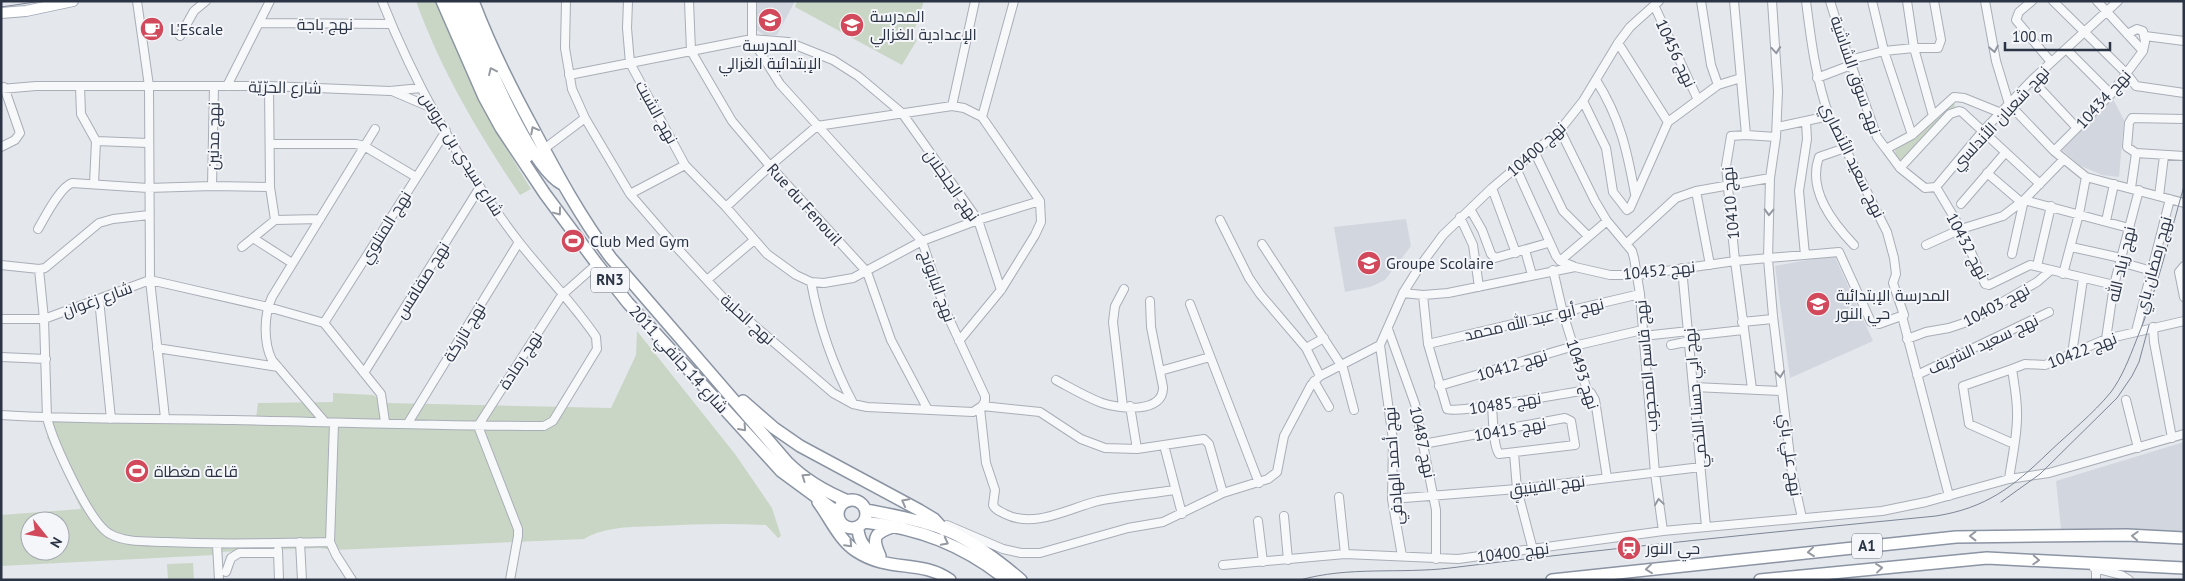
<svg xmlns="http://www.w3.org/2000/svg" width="2185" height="581" font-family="'PT Sans',Cairo,sans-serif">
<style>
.built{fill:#d2d6de}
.green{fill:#c9d6c5;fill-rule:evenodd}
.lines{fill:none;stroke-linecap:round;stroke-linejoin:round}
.minor-casing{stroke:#a9aeb7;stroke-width:10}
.major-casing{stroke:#a3abb8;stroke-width:12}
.highway-casing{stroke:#8b94a3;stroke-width:14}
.minor{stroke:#f7f8fa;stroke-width:8}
.major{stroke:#fff;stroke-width:10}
.highway{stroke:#fff;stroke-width:11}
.tram{stroke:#7d8696;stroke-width:1}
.oneway{stroke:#9196a0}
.oneway2{stroke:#959aa2}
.labels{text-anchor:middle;stroke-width:4;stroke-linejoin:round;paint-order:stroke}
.shield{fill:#f4f6f9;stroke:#676e7b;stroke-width:1}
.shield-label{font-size:15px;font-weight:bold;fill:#2b3445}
.poi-label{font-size:16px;fill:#2b3445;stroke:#f4f6f9;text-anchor:start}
.street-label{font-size:16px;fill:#2b3445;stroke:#f4f6f9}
</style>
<rect width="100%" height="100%" fill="#e4e7ec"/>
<path class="built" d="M757,1H795L777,35H764L757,30L755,10Z
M2113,99L2124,120L2119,177L2102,175L2081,166L2062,150Z
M1406,219L1411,246L1385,280L1370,287L1345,292L1334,227Z
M1834,255L1873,341L1790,378L1775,266Z
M2184,442V533L2061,529L2056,481Z"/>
<path class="green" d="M416,1H439C463,67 494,130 531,189L520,195C479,134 441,71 416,1Z
M797,1H924L912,37L917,40L902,65L795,7Z
M1954,102L1955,106L1900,165L1896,159L1895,150L1914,139Z
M637,331L735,454L772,508L781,536L778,538L766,525C730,523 695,524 658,526C634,527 605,526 584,539L335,550L319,548L219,552L214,555L1,566V515L81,509L47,437L52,430L49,419L256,418L258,403L333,402V393L373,395L387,403L611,408L636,355ZM30,521H60V551H30Z
M193,563L194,580H168L167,564Z"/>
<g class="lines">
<g class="minor-casing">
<path id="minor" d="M137,1L149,86L150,280L165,418
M566,1L565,48L572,89L585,118L630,194L668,238L727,302L833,393L853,404L867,407L973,412L982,406L985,401V396L945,310L922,241L780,84L752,39V1
M628,1L627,28L630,63L685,165L726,207L767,254L796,275L811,282L824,283L853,278L922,241L978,220L1040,201
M689,1L691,51L732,121L770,166L867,272L891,340L927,408
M1701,1L1711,65L1718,85
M1734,1L1746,135
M1772,1L1778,91L1776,137L1770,178L1768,259L1773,316L1792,473L1802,518
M1830,1L1839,30L1877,137L1886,149L1912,135L1954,97L1964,98L2001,113
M1872,1L1884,51L1912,135
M1907,1L1914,48L1933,116
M1985,1L1996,61L2009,104L2054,151L2086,177L2184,203
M2032,1L2019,12L2016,20L2051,62
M2053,1L2127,74L2136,86L2184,93
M1654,5L1698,100
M259,23L391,24
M2127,34L2137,29L2143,31L2145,42L2143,51
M180,36L194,11L206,1
M2145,36L2184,41
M1618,43L1668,122
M2066,49L2111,94
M1849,60L1884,51L1914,48H1938L1941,40L1934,1
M569,75L752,39L788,42L833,60L858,76L902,113L978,220L1001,290
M1817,78L1851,65
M1596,80C1620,118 1627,150 1635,194
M2032,80L2077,128
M80,86L81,114L96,141
M227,86L270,1
M269,86L270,187L275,220
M1,89L36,86H269L390,91L421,88
M392,91L432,108
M1583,101L1606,148L1613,192L1627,210L1630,208L1668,122L1718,85L1741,78
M952,106L975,1
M982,117L1014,1
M1777,127L1829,116
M1560,130L1595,201L1607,221L1632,251L1634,258L1640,294L1655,473L1663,531
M270,144H356L364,146L416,177
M1,147L15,140L20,133L4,87
M1845,148L1819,157C1807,190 1833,223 1854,245
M544,149L585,118
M1886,149L1900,168
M2054,151L2111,94L2143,51L2097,1
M1535,153L1563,211L1588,236
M2136,153L2127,147L2129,123L2132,118L2184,119
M1516,168L1556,256L1560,261L1573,266
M1987,173L2021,202
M94,184L96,141L148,143
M2040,184L1962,112L1959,111L1950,114L1900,168L1925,188L1936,187L1982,132L2032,80L2118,1
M212,186L214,86
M1936,187L1961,229L1985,284L1989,285L2030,265L2114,285
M1492,188L1516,253
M2131,188L2136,153L2184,156
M1696,191L1710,265
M630,194L685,165
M2159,196L2164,156
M1961,204L2005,153
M726,207L770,166L817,126L952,106L964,108L982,117L1040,201L1041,222L1035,235L1001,290L959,341
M1470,209L1482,230L1491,254L1495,258L1548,243
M1460,217L1473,245L1479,287
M1220,220L1249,278L1260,294L1306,348L1320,376
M2106,221L2114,184
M38,229C45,217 60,187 72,183L148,188L212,186L270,187
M253,238L292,263
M1262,244L1341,365
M1626,244L1676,198L1696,191L1770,178
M1926,245L1961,229L2003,216L2024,200L2064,159
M242,247L275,220L320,219
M2071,247L2121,258
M1525,250L1532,275
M2012,254L2024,200L2129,228
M1805,255L1799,191L1807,139L1806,121
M1560,261L1607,221
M2120,262L2152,271
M1,265L39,269L45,268L99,223L113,219L149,215
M2037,266L2051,206
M2184,266L2179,272L2184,297
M1682,268L1706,527
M39,269L44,319L47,418C53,441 89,523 110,534C126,543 148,541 166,542C221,545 275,543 330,542
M1553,270L1563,313L1587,390L1591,393L1595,400L1607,478
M2063,274L2079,214L2086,177
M150,280L268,307L324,323L381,394L385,422
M707,280L753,241
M811,282C819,325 832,364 853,403
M1403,293L1423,295L1448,293L1575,267L1610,275H1638L1735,261L1839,252L1871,322L1879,324L1904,315L1893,283L1896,274L1894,258L1887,232L1829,116C1816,79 1811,41 1806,1
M1423,295L1428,344L1447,409C1461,414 1565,393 1587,390
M99,299L111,419
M1190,304L1259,483
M1902,316L1949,496
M1,319H44L150,280
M1742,322L1773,319
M324,323L446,131
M2153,327L2154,342L2172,438
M1388,329L1415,404L1436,510V559
M2136,331L2170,199
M1643,336L1689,331
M1689,336L1743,330
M1907,339L1926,332L1949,328L1970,321L2037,282L2051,270
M2106,339L2114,285L2139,190
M1428,344L1640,294
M1380,345L1403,293L1420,266L1443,235L1492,188L1560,130L1583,101L1618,43L1630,27L1659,1
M1380,345L1393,440L1392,499L1402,556
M1671,345L1690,341
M157,348L278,367
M1306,348L1324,338
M2072,354L2083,279
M1,357L46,359
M1342,364L1354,410
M2012,369L2025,364L2045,365L2106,339L2184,321
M1160,371L1210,357
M364,373L480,187
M1917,375L2049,312
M1056,380C1071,388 1086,397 1102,403C1119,409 1164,414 1163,387L1151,327L1150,301
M1314,381L1329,407
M1439,386L1574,346L1642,330
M1694,387L1782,391
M1752,389L1735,261L1726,166L1731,136L1746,135L1776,137
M2126,400L2138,448
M982,406L1040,412L1081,439L1105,448L1137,449L1204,439L1209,444L1223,493
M1130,406L1137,449
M1123,407L1113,322L1115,306L1124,289
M980,408L986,463L995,490L993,505C996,511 1000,511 1005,514C1035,529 1069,508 1098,501C1123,496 1149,494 1175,490
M1,415C78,420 155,418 233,420C336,422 440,426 544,426L553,421L597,349L596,337C574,304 544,274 519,242C463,169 416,87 382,1
M325,422L272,360C263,342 264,314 272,297L375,129
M334,423L330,542L336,555L352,580
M408,423L519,242
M1423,444L1565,418L1571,421L1575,445L1499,454C1493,446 1493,417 1492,405
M1164,445L1182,514
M1514,453L1517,489L1533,550
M2009,479C2012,457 2018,434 2017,412C2017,398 2014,383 2012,369L1963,386L1969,424L2014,444
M1339,497L1345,554
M1392,499L1517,489L1701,467
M1284,516L1288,560
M1258,521L1263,562
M947,525L1003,549L1021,553H1040L1128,528L1163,522L1223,493L1268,479L1277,472L1284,436L1311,385L1320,376L1380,345
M300,542L302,580
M217,545L219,580
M278,550L279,580
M1223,565L1345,554L1458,559L1663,531L1882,511L1926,502L2009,479L2049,473L2184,434
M2094,568L2121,575L2129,580
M226,572L231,558L239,553H278
M510,580L518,536V529L478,426L562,295L597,264
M2096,580V568"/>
</g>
<g class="major-casing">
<path id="major" d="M1,13L26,11L73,1"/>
</g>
<g class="highway-casing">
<path id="highway" d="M442,1L484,97L501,128L545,194L597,264L628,303L781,471L838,513
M452,1L491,90L527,157
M463,1C477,40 528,166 562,184
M473,1C490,46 511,88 534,130C557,174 581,218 611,258L788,463C805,480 826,492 848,501
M743,401L774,428L800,446L919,510L934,519L944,530
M838 514a14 14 0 1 1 28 0a14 14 0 1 1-28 0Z
M818,502C830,518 839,540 856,551C889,573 921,559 950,580
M866,510C892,515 920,520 946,530C972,541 999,561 1021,580
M864,522C919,528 963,545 1007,580
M858,527C858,540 864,549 876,555
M880,556C871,536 875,533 895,526
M1552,580L1956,537L2127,535L2184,538
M1760,580L1987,558L2184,568"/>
</g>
<use href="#minor" class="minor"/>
<use href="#major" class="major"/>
<use href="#highway" class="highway"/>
<path class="tram" d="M1,7L42,1
M2001,502L2040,474L2117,398L2132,376L2139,362L2149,325
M1300,580C1349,566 1400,574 1450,568C1612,548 1773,532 1936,516C1986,508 2013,487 2048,453C2069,433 2093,414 2111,392C2122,377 2129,359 2136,341C2157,291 2169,238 2184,186"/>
</g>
<defs><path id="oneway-chevron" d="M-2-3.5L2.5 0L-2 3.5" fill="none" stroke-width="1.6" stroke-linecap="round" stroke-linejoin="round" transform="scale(1.25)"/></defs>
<g class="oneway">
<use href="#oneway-chevron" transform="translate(1994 49) rotate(79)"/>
<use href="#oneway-chevron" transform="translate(1776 50) rotate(85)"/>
<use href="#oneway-chevron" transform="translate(1769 212) rotate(92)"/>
<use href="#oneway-chevron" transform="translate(1780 374) rotate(83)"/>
<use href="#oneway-chevron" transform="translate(1659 502) rotate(-98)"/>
</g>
<g class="oneway2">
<use href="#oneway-chevron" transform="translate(492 71) rotate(-115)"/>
<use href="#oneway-chevron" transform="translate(534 130) rotate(-118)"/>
<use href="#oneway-chevron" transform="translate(558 212) rotate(53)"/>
<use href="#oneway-chevron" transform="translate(743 428) rotate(48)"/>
<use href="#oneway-chevron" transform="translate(805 477) rotate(-145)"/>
<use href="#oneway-chevron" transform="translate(905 502) rotate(-152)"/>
<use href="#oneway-chevron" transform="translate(1973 536) rotate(180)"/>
<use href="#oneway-chevron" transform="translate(2135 536) rotate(-177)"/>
<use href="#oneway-chevron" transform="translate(945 542) rotate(27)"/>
<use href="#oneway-chevron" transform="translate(849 544) rotate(47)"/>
<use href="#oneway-chevron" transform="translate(1811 552) rotate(174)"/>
<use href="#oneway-chevron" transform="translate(2036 560) rotate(3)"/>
<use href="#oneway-chevron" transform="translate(1879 568) rotate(-6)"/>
<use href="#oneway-chevron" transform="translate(1649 569) rotate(174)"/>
</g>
<defs>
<g id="school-disc" transform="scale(1.25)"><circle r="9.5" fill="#d1495b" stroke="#f4f6f9"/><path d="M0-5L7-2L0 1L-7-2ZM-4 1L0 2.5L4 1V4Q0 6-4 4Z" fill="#fff"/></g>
<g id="cafe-disc" transform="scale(1.25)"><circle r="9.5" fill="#d1495b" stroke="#f4f6f9"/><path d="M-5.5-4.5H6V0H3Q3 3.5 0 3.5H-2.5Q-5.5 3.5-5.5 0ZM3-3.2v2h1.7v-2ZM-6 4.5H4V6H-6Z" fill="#fff"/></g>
<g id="stadium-disc" transform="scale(1.25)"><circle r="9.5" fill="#d1495b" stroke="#f4f6f9"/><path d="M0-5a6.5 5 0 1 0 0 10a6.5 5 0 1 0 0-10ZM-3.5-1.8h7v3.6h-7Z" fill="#fff"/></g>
<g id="station-disc" transform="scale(1.25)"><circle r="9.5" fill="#d1495b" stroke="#f4f6f9"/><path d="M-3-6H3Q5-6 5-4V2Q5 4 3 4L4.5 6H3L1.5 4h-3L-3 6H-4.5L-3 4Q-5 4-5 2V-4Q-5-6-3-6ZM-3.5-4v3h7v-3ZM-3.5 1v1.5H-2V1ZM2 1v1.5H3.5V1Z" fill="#fff"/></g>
</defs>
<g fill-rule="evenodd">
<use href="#school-disc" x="770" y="20"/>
<use href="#school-disc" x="852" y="25"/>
<use href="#cafe-disc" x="152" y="29"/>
<use href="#stadium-disc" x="573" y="241"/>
<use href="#school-disc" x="1369" y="263"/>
<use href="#school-disc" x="1818" y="304"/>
<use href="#stadium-disc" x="137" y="471"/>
<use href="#station-disc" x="1629" y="548"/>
</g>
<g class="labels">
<g class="shield">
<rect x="591" y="267.5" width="38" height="25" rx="4"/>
<rect x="1852" y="533.5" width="30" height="25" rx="4"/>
</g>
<g class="shield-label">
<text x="610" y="285">RN3</text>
<text x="1867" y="551">A1</text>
</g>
<g class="poi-label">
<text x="870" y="22">المدرسة<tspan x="870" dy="18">الإعدادية الغزالي</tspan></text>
<text x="170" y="35">L'Escale</text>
<text x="770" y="51" text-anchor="middle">المدرسة<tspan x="770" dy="18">الإبتدائية الغزالي</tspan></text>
<text x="590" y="247">Club Med Gym</text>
<text x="1386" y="269">Groupe Scolaire</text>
<text x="1836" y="301">المدرسة الإبتدائية<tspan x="1836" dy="18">حي النور</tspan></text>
<text x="154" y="477">قاعة مغطاة</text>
<text x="1646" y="554">حي النور</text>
</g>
<g class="street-label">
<text x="325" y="30">نهج باجة</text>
<text transform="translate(1676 53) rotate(65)" y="6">نهج 10456</text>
<text transform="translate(1856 75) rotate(71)" y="6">نهج سوق الشاشية</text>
<text transform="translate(285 87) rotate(1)" y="6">شارع الحرّيّة</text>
<text transform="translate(2103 99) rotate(-48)" y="6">نهج 10434</text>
<text transform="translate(657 112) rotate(61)" y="6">نهج الشبت</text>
<text transform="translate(2000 118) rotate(-47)" y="6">نهج شعبان الأندلسي</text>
<text transform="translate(213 136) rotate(-89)" y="6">نهج مدنين</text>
<text transform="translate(1536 149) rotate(-42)" y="6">نهج 10400</text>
<text transform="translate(462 154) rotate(58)" y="6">شارع سيدي بن عروس</text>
<text transform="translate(1853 160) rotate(64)" y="6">نهج سعيد الأنصاري</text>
<text transform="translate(952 185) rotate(55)" y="6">نهج الجلجلان</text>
<text transform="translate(1730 203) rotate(-95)" y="6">نهج 10410</text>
<text transform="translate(805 204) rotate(48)" y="6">Rue du Fenouil</text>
<text transform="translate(385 227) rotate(-58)" y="6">نهج المتلوي</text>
<text transform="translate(1968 246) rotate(62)" y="6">نهج 10432</text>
<text transform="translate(2121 264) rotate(-77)" y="6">نهج زياد الله</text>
<text transform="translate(2153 265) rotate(-75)" y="6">نهج رمضان باي</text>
<text transform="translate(1659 270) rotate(-6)" y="6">نهج 10452</text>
<text transform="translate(422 280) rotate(-58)" y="6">نهج صفاقس</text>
<text transform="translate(938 286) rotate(70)" y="6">نهج البابونج</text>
<text transform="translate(97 299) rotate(-20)" y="6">شارع زغوان</text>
<text transform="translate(1996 305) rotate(-28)" y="6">نهج 10403</text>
<text transform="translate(748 319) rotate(42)" y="6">نهج الحلبة</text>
<text transform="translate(1534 319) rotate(-13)" y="6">نهج أبو عبد الله محمد</text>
<text transform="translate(464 332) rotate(-59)" y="6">نهج تازركة</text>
<text transform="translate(1983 344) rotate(-25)" y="6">نهج سعيد الشريف</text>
<text transform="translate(2082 350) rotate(-21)" y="6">نهج 10422</text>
<text transform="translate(679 359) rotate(48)" y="6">شارع 14 جانفي 2011</text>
<text transform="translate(520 360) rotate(-57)" y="6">نهج رمادة</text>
<text transform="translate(1512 365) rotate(-17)" y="6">نهج 10412</text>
<text transform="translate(1646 366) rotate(-95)" y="6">نهج قاسم المحجوب</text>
<text transform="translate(1583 374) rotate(72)" y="6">نهج 10493</text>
<text transform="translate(1695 398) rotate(-95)" y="6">نهج ابي حسنا اللخمي</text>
<text transform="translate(1505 403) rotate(-9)" y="6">نهج 10485</text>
<text transform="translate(1510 429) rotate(-10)" y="6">نهج 10415</text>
<text transform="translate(1423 442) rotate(78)" y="6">نهج 10487</text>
<text transform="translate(1791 455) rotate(82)" y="6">نهج علي باي</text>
<text transform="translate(1393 466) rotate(-94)" y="6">نهج أحمد الهادفي</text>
<text transform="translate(1547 485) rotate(-7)" y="6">نهج الفينيقٍ</text>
<text transform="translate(1513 552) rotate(-7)" y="6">نهج 10400</text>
</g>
</g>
<rect width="2185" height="581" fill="none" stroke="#2b3445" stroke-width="5"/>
<g transform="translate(45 536) rotate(120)"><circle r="24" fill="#f4f6f9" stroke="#a4a8b1"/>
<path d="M0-4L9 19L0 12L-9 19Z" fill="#d1495b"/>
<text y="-8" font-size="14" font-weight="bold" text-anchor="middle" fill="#2b3445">N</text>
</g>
<path d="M2005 42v8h105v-8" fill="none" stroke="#2b3445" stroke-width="2.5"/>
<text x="2012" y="42" font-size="15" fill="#2b3445" stroke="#f4f6f9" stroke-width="4" paint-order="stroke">100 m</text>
</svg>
